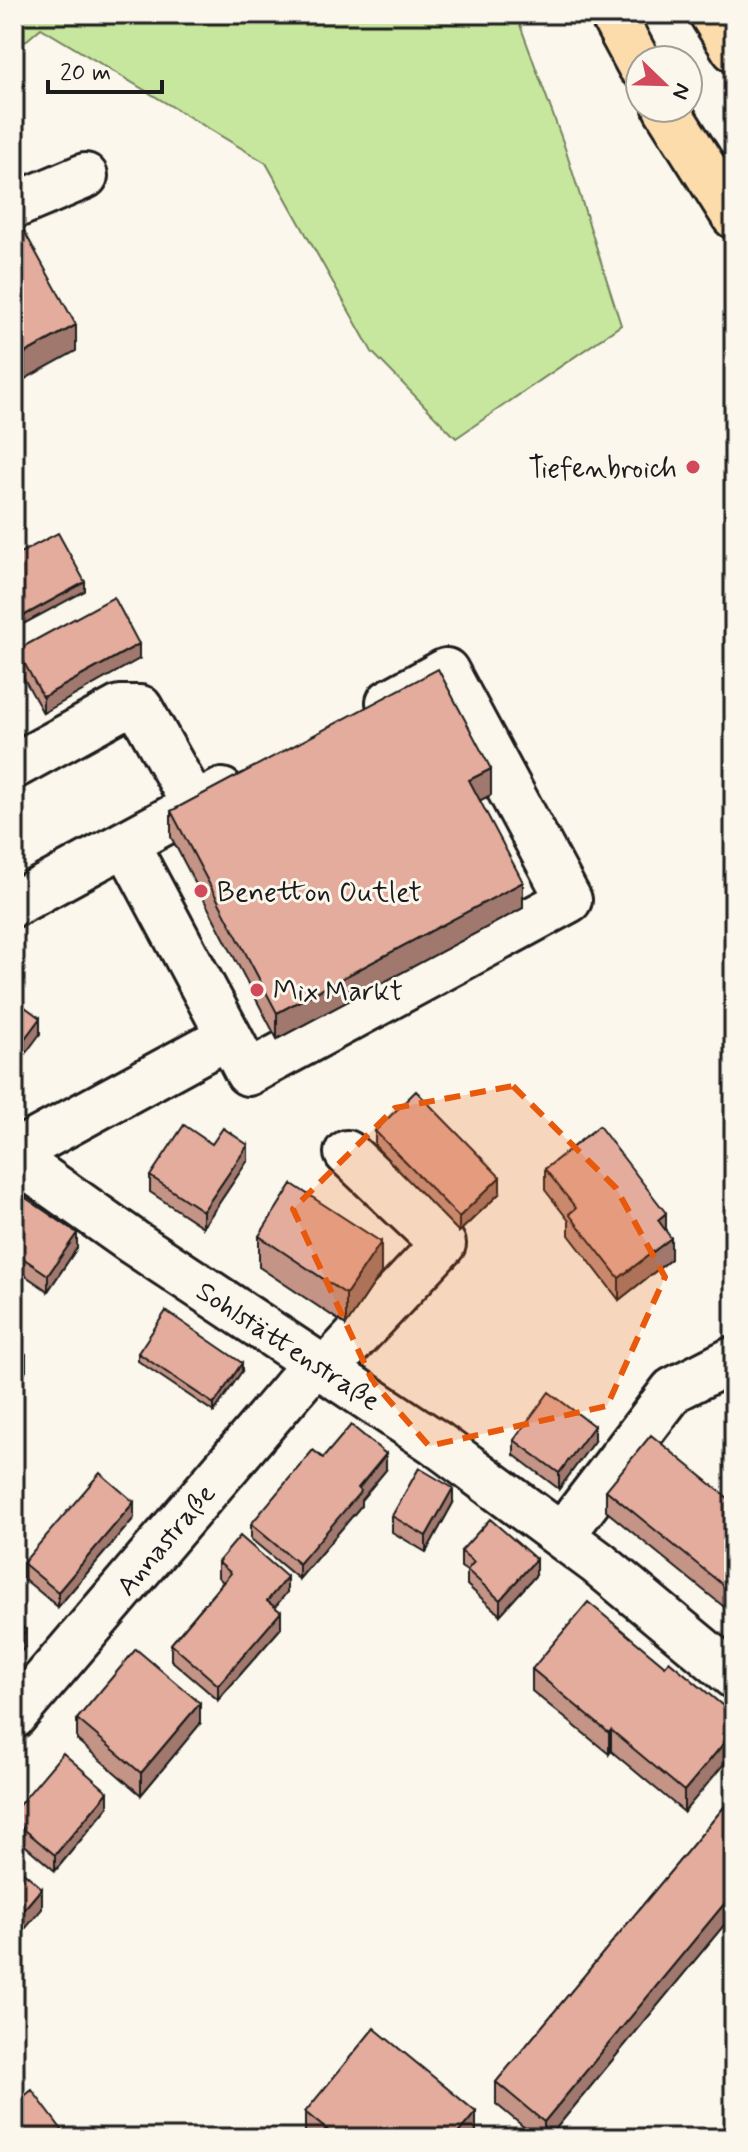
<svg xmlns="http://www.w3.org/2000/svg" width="748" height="2152" font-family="Mynerve,sans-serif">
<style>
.green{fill:#c8e79e;stroke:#72825d;stroke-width:2}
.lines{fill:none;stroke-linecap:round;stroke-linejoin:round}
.minor-casing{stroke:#1c1c1c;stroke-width:50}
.highway-casing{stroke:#1c1c1c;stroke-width:50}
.minor{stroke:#fbf7ec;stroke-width:44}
.highway{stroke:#fddcac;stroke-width:44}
.wall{fill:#c49486;stroke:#1c1c1c;stroke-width:2}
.shaded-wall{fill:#a0786d;stroke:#1c1c1c;stroke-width:2}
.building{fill:#e4ac9c;stroke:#1c1c1c;stroke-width:2}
.marked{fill:#e8590c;fill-opacity:0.2;stroke:#e8590c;stroke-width:6;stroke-dasharray:16 10;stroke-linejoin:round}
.poi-dot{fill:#d1495b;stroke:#fbf7ec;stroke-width:3}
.labels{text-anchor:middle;stroke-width:6;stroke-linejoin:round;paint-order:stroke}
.poi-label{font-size:28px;fill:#1c1c1c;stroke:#fbf7ec;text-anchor:start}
.street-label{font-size:28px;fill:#1c1c1c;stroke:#fbf7ec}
</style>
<rect width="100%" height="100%" fill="#fbf7ec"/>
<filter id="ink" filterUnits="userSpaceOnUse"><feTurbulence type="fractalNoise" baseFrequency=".0125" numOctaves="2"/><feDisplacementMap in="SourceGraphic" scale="16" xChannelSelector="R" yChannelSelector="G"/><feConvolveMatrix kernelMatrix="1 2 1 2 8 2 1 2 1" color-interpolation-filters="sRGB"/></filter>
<g filter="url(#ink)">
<path class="green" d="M14,14H516L563,142L621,325L456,438L372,352L266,163L41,28L14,51Z"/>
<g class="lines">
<g class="minor-casing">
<path id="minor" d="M14,206L85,176
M14,766L120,708H140L195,806
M126,843L222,791
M14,904L126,843L229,1036L14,1153
M229,1036L248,1073L569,900L446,671L389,702
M14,1158L133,1242L436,1443L598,1563L734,1676
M326,1369L443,1244L347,1153
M562,1535L673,1390L734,1359
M14,1716L316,1362"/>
</g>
<g class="highway-casing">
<path id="highway" d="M612,14L640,66
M712,14L734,49
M666,108L734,216"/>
</g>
<use href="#minor" class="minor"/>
<use href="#highway" class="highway"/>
</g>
<path class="wall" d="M17,650L139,659L43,713L17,666Z
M491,795L480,800L523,908L277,1039L171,837V811Z
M375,1131L500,1193L459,1232L375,1146Z
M212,1144L248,1160L203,1227L150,1192V1176Z
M545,1169L666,1231L671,1259L619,1300L569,1235V1221L545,1190Z
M14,1190L77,1248L48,1291L14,1268Z
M259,1236L381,1273L346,1325L259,1267Z
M138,1353L242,1371L214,1412L138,1361Z
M514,1440L594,1441L559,1489L514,1455Z
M323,1458L386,1470L361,1500V1506L299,1579L251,1539V1524Z
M606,1490L734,1503V1615L606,1511Z
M453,1503L426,1552L392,1532V1516Z
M134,1518L58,1607L23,1578V1563Z
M461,1551L536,1575L500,1615L467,1585V1571L461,1567Z
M218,1562L287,1592L275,1607L281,1628L218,1700L171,1660V1644L223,1582L218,1577Z
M665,1666L734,1715L684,1812L611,1751L609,1754L532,1691V1669Z
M77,1719L200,1724L141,1795L77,1740Z
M734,1795V1913L548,2138H537L496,2104V2082Z
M108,1807L55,1871L14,1836V1811Z
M305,2112L476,2133L472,2138H311L305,2133Z"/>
<path class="shaded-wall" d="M76,325V351L14,385V359Z
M85,582V591L14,629V621Z
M139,644V659L43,713V697Z
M491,769V795L469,806V780Z
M523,882V908L277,1039V1013Z
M40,1018V1034L14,1069V1053Z
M248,1145V1160L203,1227V1211Z
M500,1177V1193L459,1232V1217Z
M666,1213V1234L658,1220Z
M77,1233V1248L48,1291V1275Z
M671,1238V1259L619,1300V1278Z
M381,1242V1273L346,1325V1294Z
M26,1355V1371L14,1384V1369Z
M242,1363V1371L214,1412V1404Z
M594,1426V1441L559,1489V1473Z
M386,1454V1470L361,1500V1506L299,1579V1564Z
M453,1488V1503L426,1552V1536Z
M134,1502V1518L58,1607V1592Z
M536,1559V1575L500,1615V1600Z
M287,1577V1592L267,1617V1601Z
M281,1612V1628L218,1700V1685Z
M26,1630V1646L14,1660V1645Z
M200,1703V1724L141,1795V1773Z
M611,1730V1751L609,1754V1733Z
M734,1731V1752L684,1812V1791Z
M108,1792V1807L55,1871V1855Z
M42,1888V1909L14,1942V1921Z
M734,1892V1913L548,2138H544V2122Z
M476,2112V2133L472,2138H454Z"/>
<path class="building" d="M19,222L76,325L14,359V225Z
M58,533L85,582L14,621V556Z
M114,597L139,644L43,697L17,650Z
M438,669L491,769L469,780L523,882L277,1013L171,811Z
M14,999L40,1018L14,1053Z
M416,1091L500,1177L459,1217L375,1131Z
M184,1125L212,1144L223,1128L248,1145L203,1211L150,1176Z
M599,1126L666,1213L658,1220L671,1238L619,1278L569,1214L576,1208L545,1169Z
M292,1184L381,1242L346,1294L259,1236Z
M14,1190L77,1233L48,1275L14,1252Z
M166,1311L242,1363L214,1404L138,1353Z
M14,1344L26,1355L14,1369Z
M549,1392L594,1426L559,1473L514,1440Z
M351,1425L386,1454L358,1488L361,1491L299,1564L251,1524L313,1450L323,1458Z
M651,1435L734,1503V1594L606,1490Z
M419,1468L453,1488L426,1536L392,1516Z
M100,1473L134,1502L58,1592L23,1563Z
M490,1519L536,1559L500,1600L467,1570L474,1562L461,1551Z
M240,1536L287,1577L267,1601L281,1612L218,1685L171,1644L231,1573L218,1562Z
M588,1602L665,1666L669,1661L734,1715V1731L684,1791L611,1730L609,1733L532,1669Z
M14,1620L26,1630L14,1645Z
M136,1649L200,1703L141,1773L77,1719Z
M63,1753L108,1792L55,1855L14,1821V1811Z
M734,1795V1892L544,2122L496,2082Z
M14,1864L42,1888L14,1921Z
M374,2028L476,2112L454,2138H337L305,2112Z
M32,2090L68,2138H14V2104Z"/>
</g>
<path class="marked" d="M513,1086L616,1188L665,1277L607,1406L429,1446L373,1382L293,1209L395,1108Z"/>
<g class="poi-dot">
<circle cx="693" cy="467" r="8"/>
<circle cx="201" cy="891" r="8"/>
<circle cx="257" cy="990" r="8"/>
</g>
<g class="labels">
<g class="poi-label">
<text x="677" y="477" text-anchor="end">Tiefenbroich</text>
<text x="217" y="901">Benetton Outlet</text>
<text x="273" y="1000">Mix Markt</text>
</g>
<g class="street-label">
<text transform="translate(289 1345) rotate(33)" y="10">Sohlstättenstraße</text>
<text transform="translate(165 1539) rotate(-50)" y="10">Annastraße</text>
</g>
</g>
<rect width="748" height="2152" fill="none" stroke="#fbf7ec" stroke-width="48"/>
<rect x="24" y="24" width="700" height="2104" fill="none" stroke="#1c1c1c" stroke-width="3" filter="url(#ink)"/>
<g transform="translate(664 84) rotate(113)"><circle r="38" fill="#fbf7ec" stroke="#a29f99" stroke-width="2"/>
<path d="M0-6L14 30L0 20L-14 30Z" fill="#d1495b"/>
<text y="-12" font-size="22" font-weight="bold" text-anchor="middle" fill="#1c1c1c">N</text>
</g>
<path d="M48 80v12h114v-12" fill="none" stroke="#1c1c1c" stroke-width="4"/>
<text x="60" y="80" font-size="24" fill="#1c1c1c" stroke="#fbf7ec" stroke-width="6" paint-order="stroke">20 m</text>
</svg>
